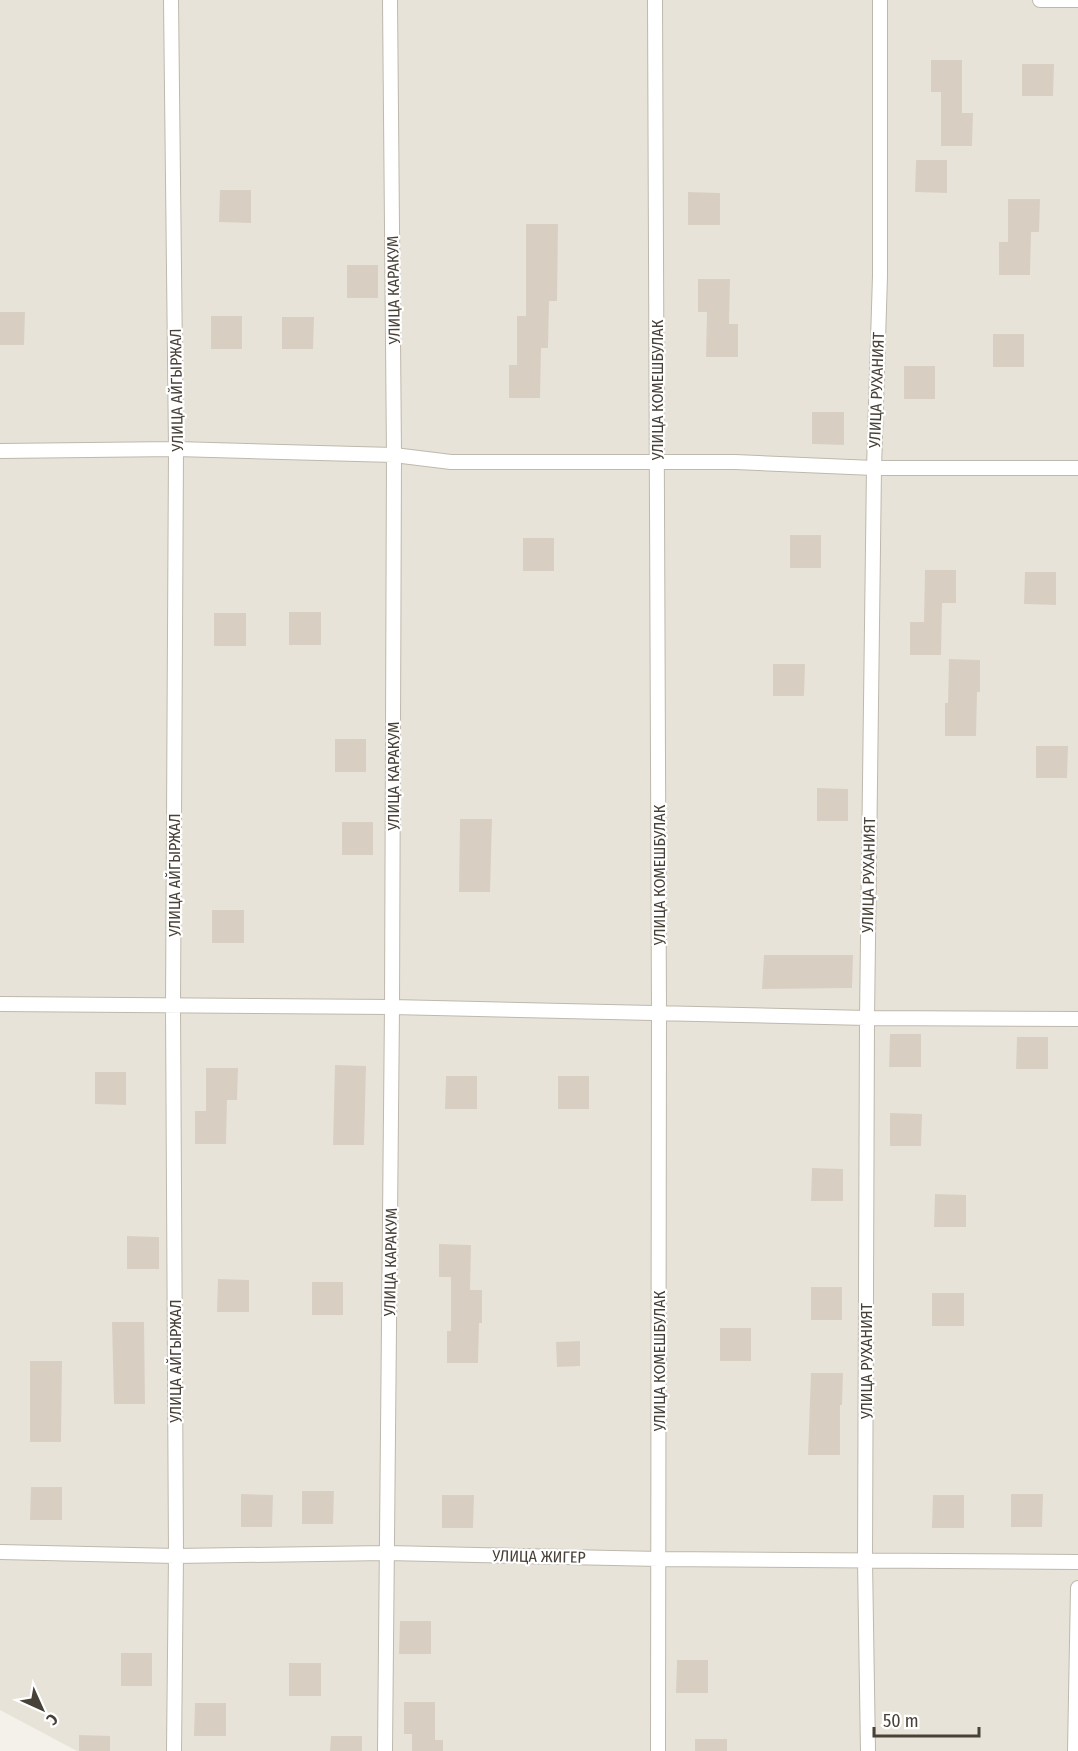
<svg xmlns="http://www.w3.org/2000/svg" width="1078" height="1751" font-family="'Fira Sans Condensed',sans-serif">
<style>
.residential{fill:#e8e3d8}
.building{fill:#d8cfc2}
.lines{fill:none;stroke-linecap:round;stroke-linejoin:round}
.minor-casing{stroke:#bfb8ac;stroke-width:16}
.minor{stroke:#fff;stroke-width:14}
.labels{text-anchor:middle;stroke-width:4.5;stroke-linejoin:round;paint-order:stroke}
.street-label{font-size:16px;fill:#484138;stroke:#fff}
</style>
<rect width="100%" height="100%" fill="#f4f1ea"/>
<path class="residential" d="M0,0H1078V1751H77L0,1710Z"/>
<path class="building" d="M931,60H962V113H973L972,146H941V92H931Z
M1022,64H1054L1053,96H1022Z
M916,160H947V193L915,192Z
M220,190H251V223L219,222Z
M688,192L720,193V225H688Z
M1008,199H1040L1039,232H1031L1030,275H999V242H1008Z
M526,224H558L557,301H549L548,348H541L540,398H509V365H517V316H526Z
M347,265H378V298H347Z
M698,279H730L729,324H738V357H706L707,312H698Z
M0,312H25L24,345H0Z
M211,316H242V349H211Z
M282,317H314L313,349H282Z
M993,334H1024V367H993Z
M904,366H935V399H904Z
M812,412H844V445L812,444Z
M790,535H821V568H790Z
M523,538H554V571H523Z
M925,570H956V603H942L941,655H910V622H924Z
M1025,572H1056V605L1024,604Z
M289,612H321V645H289Z
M214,613H246V646H214Z
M949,659L980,660V692H977L976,736H945V703H948Z
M773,664H805L804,696H773Z
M335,739H366V772H335Z
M1036,746H1068L1067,778H1036Z
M817,788L848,789V821H817Z
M460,819H492L490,892H459Z
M342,822H373V855H342Z
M212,910H244V943H212Z
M764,955H853L852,988L762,989Z
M890,1034H921V1067H889Z
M1017,1037H1048V1069H1016Z
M335,1065L366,1066L364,1145H333Z
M206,1068H238L237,1100H227L226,1144H195V1111H206Z
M95,1072H126V1105L95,1104Z
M446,1076H477V1109H445Z
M558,1076H589V1109H558Z
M890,1113L922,1114L921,1146H890Z
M812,1168L843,1169V1201H811Z
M935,1194L966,1195V1227H934Z
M127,1236L159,1237V1269H127Z
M439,1244L471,1245L470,1290H482V1323H479L478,1363H447V1331H451V1277H439Z
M218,1279L249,1280V1312H217Z
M312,1282H343V1315H312Z
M811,1287H842V1320H811Z
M932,1293H964V1326H932Z
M112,1322H144L145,1404H114Z
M720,1328H751V1361H720Z
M580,1341V1366L557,1367L556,1342Z
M30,1361H62L61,1442H30Z
M811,1373H843L842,1405H840V1455H808Z
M31,1487H62V1520H30Z
M302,1491H334L333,1524H302Z
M241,1494L273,1495L272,1527H241Z
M1011,1494H1043L1042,1527H1011Z
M442,1495H474L473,1528H442Z
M933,1495H964V1528H932Z
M400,1621H431V1654H399Z
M121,1653H152V1686H121Z
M677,1660H708V1693H676Z
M289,1663H321V1696H289Z
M404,1702H435V1740H443V1751H412V1734H404Z
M195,1703H226V1736H194Z
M79,1735L110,1736V1751H79Z
M331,1736H362V1751H330Z
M695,1739H727V1751H695Z"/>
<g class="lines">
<g class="minor-casing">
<path id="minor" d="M171,0L176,449L173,1006L176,1556L174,1751
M655,0L659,1013L658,1751
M1040,0H1078
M0,451L176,449L394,455L451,462H735L874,468H1078
M0,1004L392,1007L867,1018L1078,1019
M0,1552L176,1556L387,1553L659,1559L1078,1562
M385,1751L392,1007L394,455L390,0
M868,1751L865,1561L867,1018L874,468L880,276V0
M1075,1751L1078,1588"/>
</g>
<use href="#minor" class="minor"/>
</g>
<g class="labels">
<g class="street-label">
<text transform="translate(393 290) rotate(-91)" y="6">УЛИЦА КАРАКУМ</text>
<text transform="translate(176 390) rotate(-91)" y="6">УЛИЦА АЙГЫРЖАЛ</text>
<text transform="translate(657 390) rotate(-90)" y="6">УЛИЦА КОМЕШБУЛАК</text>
<text transform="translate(876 390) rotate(-88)" y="6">УЛИЦА РУХАНИЯТ</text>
<text transform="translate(393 776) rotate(-90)" y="6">УЛИЦА КАРАКУМ</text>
<text transform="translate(174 875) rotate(-90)" y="6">УЛИЦА АЙГЫРЖАЛ</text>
<text transform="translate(659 875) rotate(-90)" y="6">УЛИЦА КОМЕШБУЛАК</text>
<text transform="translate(868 875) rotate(-89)" y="6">УЛИЦА РУХАНИЯТ</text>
<text transform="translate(390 1262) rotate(-89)" y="6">УЛИЦА КАРАКУМ</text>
<text transform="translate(175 1361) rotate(-90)" y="6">УЛИЦА АЙГЫРЖАЛ</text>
<text transform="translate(659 1361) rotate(-90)" y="6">УЛИЦА КОМЕШБУЛАК</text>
<text transform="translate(866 1361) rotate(-90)" y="6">УЛИЦА РУХАНИЯТ</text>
<text transform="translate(539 1556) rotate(1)" y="6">УЛИЦА ЖИГЕР</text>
</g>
</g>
<g transform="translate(42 1709) rotate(135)" stroke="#ffffff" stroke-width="4.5" paint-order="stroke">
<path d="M0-4.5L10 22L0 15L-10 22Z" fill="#484138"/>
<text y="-9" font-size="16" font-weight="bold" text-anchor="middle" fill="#484138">С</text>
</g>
<path d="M874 1727v9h105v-9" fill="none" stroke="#484138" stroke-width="3"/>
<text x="883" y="1727" font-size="18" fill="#484138" stroke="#ffffff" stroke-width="4.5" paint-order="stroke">50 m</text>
</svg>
